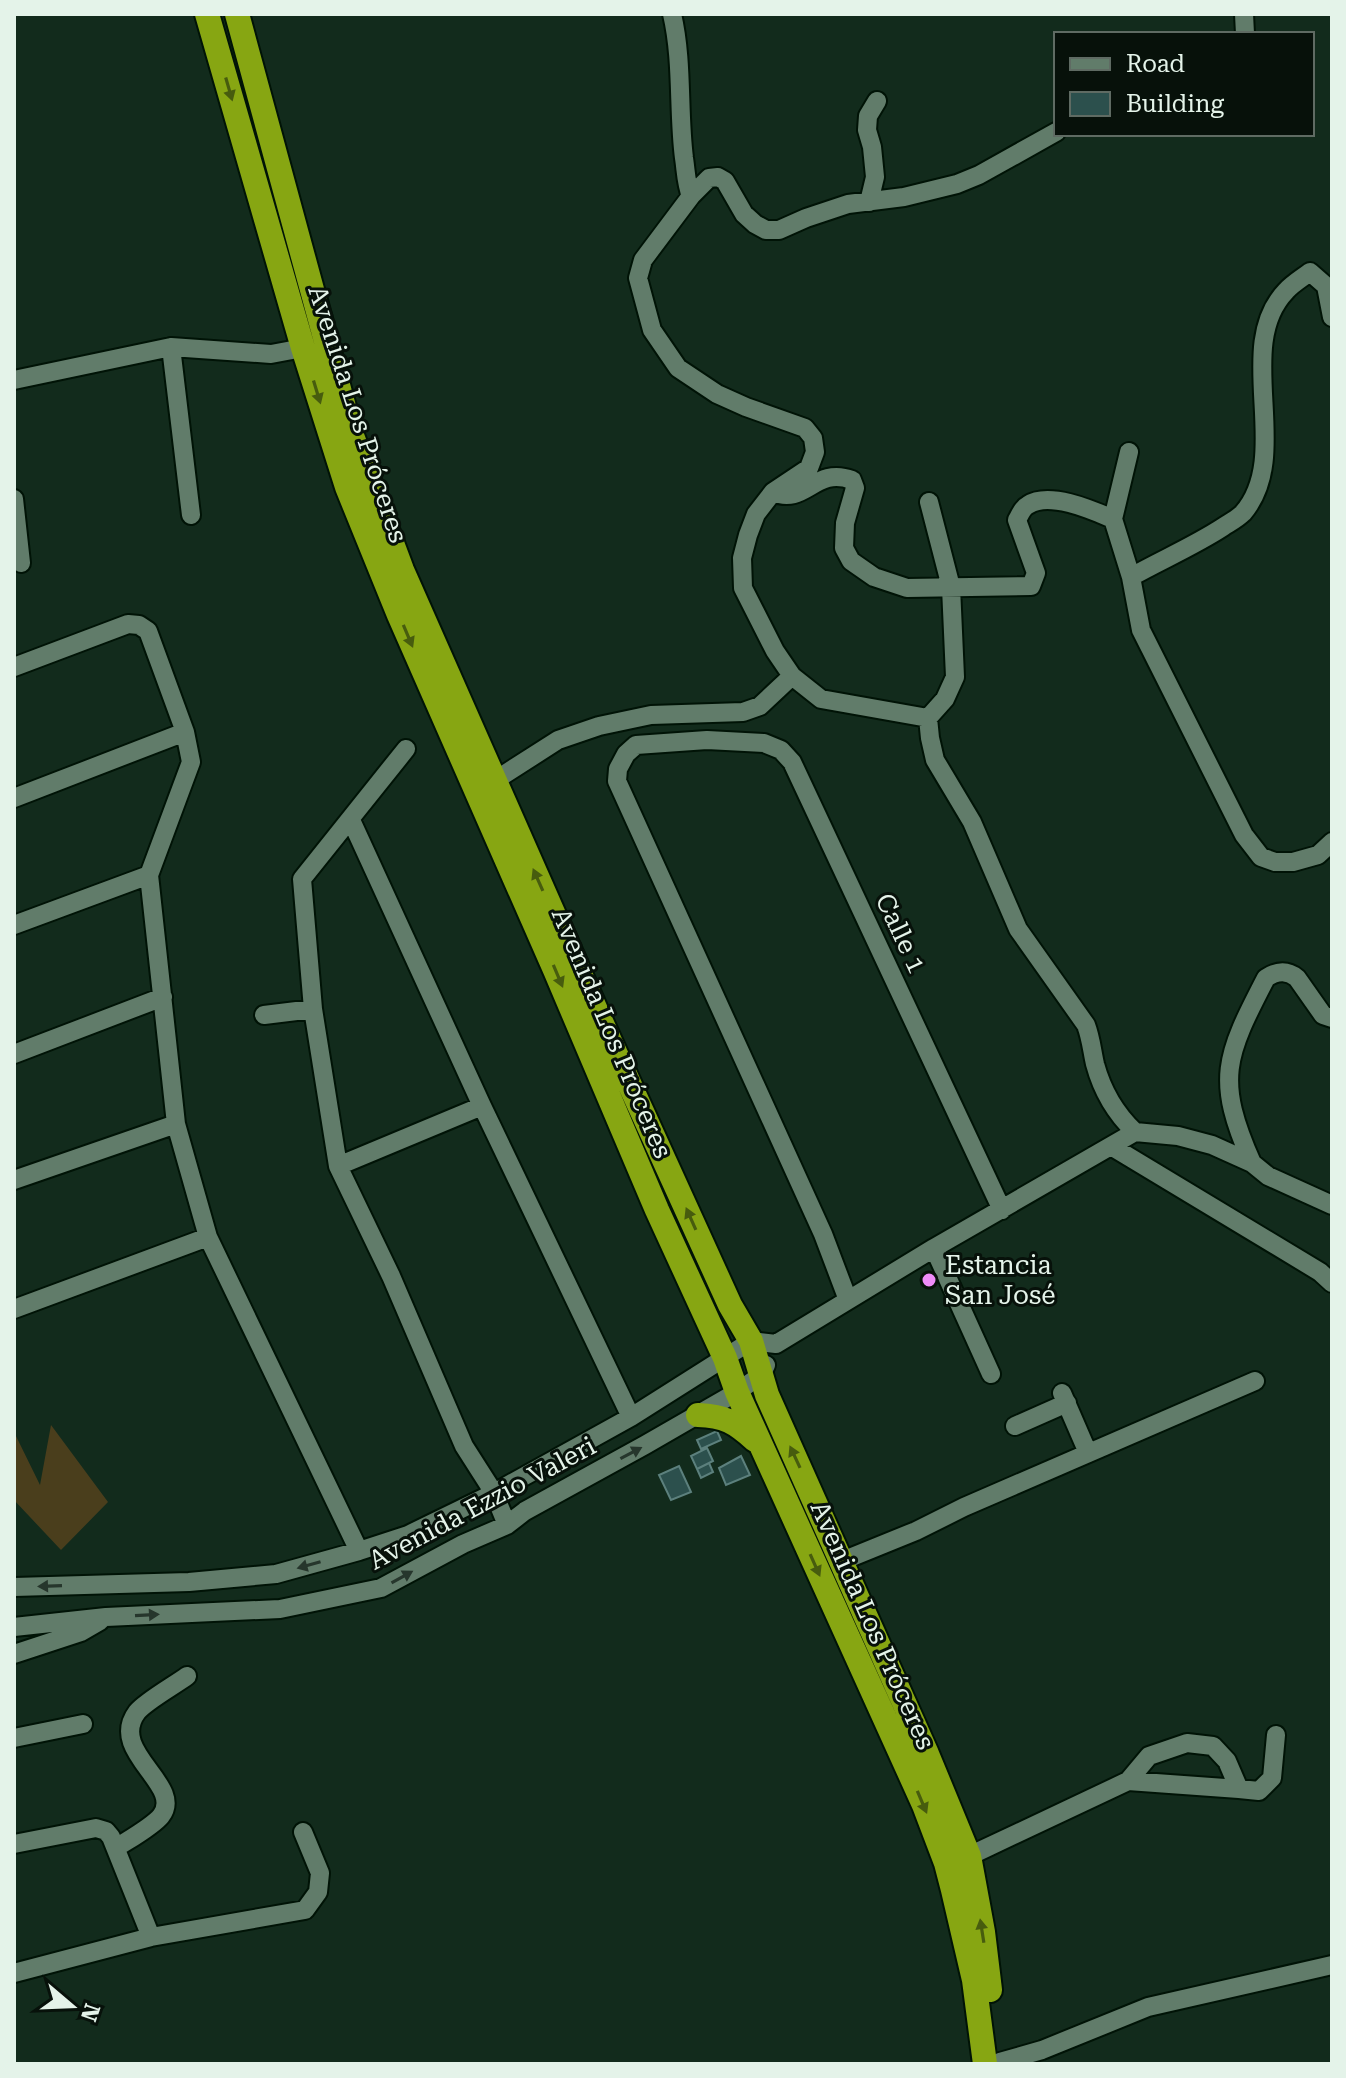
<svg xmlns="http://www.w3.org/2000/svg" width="1346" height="2078" font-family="'Roboto Serif',serif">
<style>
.green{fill:#4a3e1c}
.building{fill:#2c504d;stroke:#5c807d;stroke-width:2}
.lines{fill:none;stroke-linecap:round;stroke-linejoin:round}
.street-casing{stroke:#001306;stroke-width:22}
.highway-casing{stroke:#001306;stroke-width:28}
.street{stroke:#617c6a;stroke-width:18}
.highway{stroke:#87a612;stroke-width:24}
.oneway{fill:#475c0e}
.oneway2{fill:#26362c}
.poi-dot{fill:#ee8cf8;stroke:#07110a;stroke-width:3}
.labels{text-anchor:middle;stroke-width:6;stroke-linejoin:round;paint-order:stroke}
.street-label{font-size:26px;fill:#e4f3e9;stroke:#07110a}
.poi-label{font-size:26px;fill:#e4f3e9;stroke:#07110a;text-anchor:start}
</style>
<rect width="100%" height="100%" fill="#122b1c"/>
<path class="green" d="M51,1425L108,1502L61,1550L14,1500V1432L40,1485Z"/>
<path class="building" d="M717,1431L721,1440L701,1449L697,1440Z
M707,1448L713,1461L697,1469L691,1456Z
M741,1456L750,1475L726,1485L719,1468Z
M709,1463L713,1472L701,1478L697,1469Z
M679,1466L691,1492L671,1500L659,1475Z"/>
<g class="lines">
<g class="street-casing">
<path id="street" d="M672,14C683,61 678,111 684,158C686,171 686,184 691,196
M1244,14L1245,34
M1056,132L979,175L957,184L904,197L848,204L806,218L779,230H766L755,224L744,214L725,181L718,177L709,178L691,196L643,260L638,278L652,330L678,368L717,394L746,407L805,428L813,438L815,452L809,468L773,492L756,514L748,535L742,558L743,588L775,651L792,676L821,699L928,718L930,738L935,760L972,822L1018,929L1086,1025C1091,1038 1092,1051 1095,1064C1102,1090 1115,1113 1135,1132
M869,202L875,177L872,147L867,130L868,116L877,101
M171,347L191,515
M14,380L171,347L271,354L303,348
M1129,452L1113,519L1131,577L1141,630L1244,835L1261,857L1275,862H1293L1318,855L1332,842
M773,492C806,506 814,466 852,480L855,488L845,523L844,548L851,561L874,577L907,588L1031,586L1036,573L1017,520C1020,515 1022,508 1028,505C1049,491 1092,510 1113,519
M14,499L21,563
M1131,577C1161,560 1194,546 1223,527C1229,523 1237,519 1243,513C1294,454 1232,347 1286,291C1292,284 1302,278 1310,272L1326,286L1332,317
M14,667L128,624L139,625L148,631L185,732L191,762L149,875L176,1124L208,1237L359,1551
M928,718L945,699L955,677L951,587L929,502
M406,749L302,879L313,1009L338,1166L391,1276L464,1446L494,1493L507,1525
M494,781L558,740L599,726L651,715L743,712L760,706L792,676
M14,798L185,732
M351,820L482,1106L631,1417
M14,925L149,875
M264,1015L313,1009
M14,1054L163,997
M1111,1146L1320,1272L1332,1283
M1252,1163L1268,1176L1332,1205
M338,1166L482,1106
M14,1180L176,1124
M934,1248L991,1374
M848,1300L823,1234L617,781L618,769L626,754L636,745L707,740L764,743L781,750L792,762L1002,1210
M14,1309L208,1237
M1062,1393L1088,1453
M1015,1426L1067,1403
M842,1561L916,1531L964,1507L1255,1381
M14,1587L189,1582L276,1574L359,1551L408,1535L494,1493L631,1417L751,1341L776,1344L934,1248L1135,1132L1178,1136L1212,1145L1252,1163C1215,1079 1225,1057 1266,978C1277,971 1287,970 1297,978L1323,1015L1332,1018
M14,1627L106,1617L280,1609L381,1588L463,1544L507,1525L525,1511L645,1445L737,1392L761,1375L766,1365
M14,1654L81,1632L100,1621
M14,1738L83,1724
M1128,1781L1239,1789
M14,1844L96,1828L106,1831L111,1837L151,1937
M116,1848C128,1840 152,1827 161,1816C185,1785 107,1752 137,1712C146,1701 175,1685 187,1676
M969,1856L1128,1781L1149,1756L1187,1743L1213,1746L1227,1761L1239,1789L1259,1791L1272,1778L1276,1735
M14,1973L151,1937L305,1910L318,1892L320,1873L303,1832
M1000,2062L1042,2050L1148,2007L1332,1965"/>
</g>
<g class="highway-casing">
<path id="highway" d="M207,14L303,348L347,487L399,615L555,970L657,1210L725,1358L737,1392L924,1805L946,1863L953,1890L974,1980L985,2064
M237,14L351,433L402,570L599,1017L730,1305L751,1341L767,1395L927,1754L969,1856L983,1932L990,1990
M698,1415C725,1416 735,1422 755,1440"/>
</g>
<use href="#street" class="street"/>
<use href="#highway" class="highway"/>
</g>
<defs><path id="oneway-solid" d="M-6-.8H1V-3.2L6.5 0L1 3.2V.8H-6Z" transform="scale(2)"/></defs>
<g class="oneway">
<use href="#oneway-solid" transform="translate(229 89) rotate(74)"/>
<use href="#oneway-solid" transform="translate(317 392) rotate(73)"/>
<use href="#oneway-solid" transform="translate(408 636) rotate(67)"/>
<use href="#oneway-solid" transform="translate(538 880) rotate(-114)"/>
<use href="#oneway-solid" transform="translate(558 976) rotate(67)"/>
<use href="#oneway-solid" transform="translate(691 1219) rotate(-114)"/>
<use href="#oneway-solid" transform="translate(795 1457) rotate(-115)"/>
<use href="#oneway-solid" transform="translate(815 1565) rotate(66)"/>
<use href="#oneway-solid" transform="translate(922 1802) rotate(67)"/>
<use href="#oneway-solid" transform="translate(982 1931) rotate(-99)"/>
</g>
<g class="oneway2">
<use href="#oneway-solid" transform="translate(631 1453) rotate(-28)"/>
<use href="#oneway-solid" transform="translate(309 1565) rotate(164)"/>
<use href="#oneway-solid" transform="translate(402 1577) rotate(-29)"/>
<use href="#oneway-solid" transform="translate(50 1586) rotate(178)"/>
<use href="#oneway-solid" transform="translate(147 1615) rotate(-3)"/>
</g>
<circle class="poi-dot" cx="929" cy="1280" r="8"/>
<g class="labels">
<g class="street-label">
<text transform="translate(358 414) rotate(72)" y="9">Avenida Los Próceres</text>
<text transform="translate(901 933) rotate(65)" y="9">Calle 1</text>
<text transform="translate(612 1033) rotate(67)" y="9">Avenida Los Próceres</text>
<text transform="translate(482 1503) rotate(-28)" y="9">Avenida Ezzio Valeri</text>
<text transform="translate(873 1625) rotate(66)" y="9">Avenida Los Próceres</text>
</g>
<g class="poi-label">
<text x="945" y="1274">Estancia<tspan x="945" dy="30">San José</tspan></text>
</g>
</g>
<rect width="1346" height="2078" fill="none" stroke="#e4f3e9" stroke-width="32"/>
<rect x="1054" y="32" width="260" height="104" fill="#07110a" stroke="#5f6b63" stroke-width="2"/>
<rect x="1070" y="58" width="40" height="12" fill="#617c6a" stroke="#5f6b63" stroke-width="2"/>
<text x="1126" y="72" font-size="24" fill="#e4f3e9">Road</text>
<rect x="1070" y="92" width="40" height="24" fill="#2c504d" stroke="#5f6b63" stroke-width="2"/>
<text x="1126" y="112" font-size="24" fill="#e4f3e9">Building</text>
<g transform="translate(72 2006) rotate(109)" stroke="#07110a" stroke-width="6" paint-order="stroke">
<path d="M0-6L14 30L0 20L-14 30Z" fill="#e4f3e9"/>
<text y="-12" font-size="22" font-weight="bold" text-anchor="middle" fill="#e4f3e9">N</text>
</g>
</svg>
